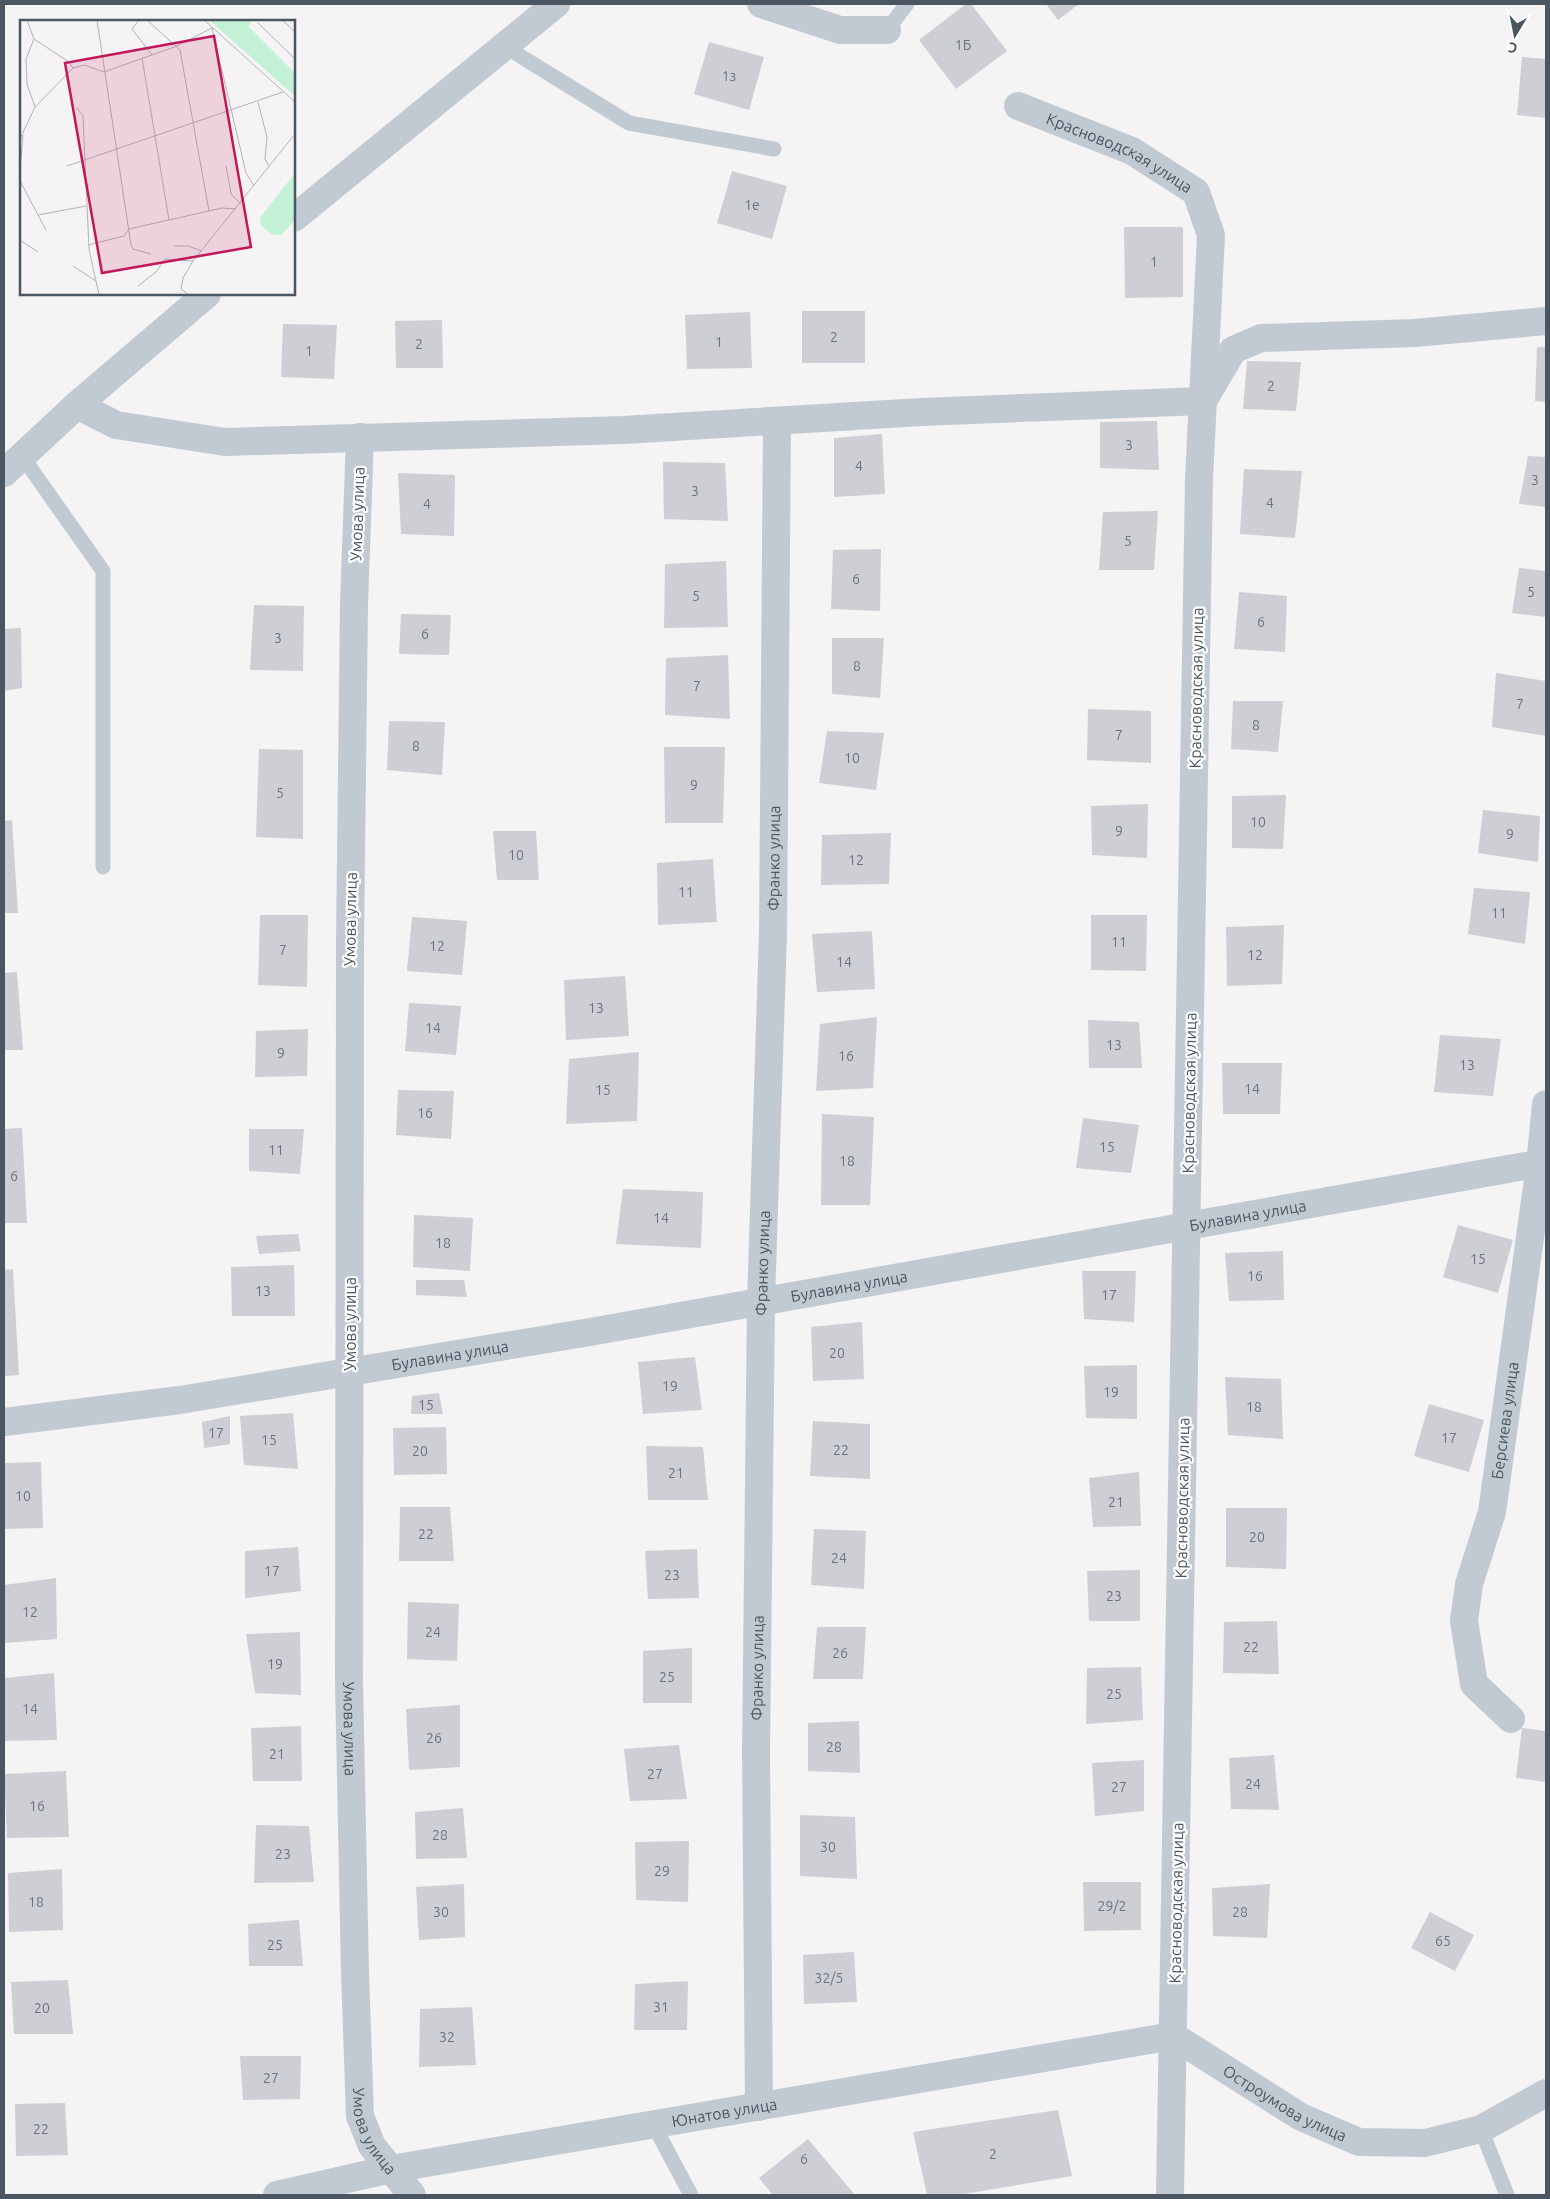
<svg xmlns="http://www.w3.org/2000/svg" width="1550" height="2199" font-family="Ubuntu,sans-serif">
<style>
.building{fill:#cdcfd5}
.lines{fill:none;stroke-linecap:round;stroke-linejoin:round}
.service{stroke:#c1cad2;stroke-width:15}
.minor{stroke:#c1cad2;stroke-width:28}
.labels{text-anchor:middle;stroke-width:4.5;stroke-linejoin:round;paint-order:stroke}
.number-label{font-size:14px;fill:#6b747e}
.street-label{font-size:16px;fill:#4a5661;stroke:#fff}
.inset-road{fill:none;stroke:#b1b4b9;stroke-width:1}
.view{fill:#c2185b;fill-opacity:0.15;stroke:#c2185b;stroke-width:2.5}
.inset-edge{fill:none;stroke:#4a5661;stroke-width:2.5}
</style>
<rect width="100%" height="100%" fill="#f5f3f3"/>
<path class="building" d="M966,4H971L1007,51L956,89L919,40Z
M1046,4H1079L1058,20Z
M709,42L764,57L749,110L694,94Z
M1522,57L1546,59V118L1517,115Z
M732,171L787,186L772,239L717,223Z
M1124,227H1183V297L1125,298Z
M802,311H865V363H802Z
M750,312L752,368L687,369L685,315Z
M442,320L443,368H396L395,321Z
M283,324L337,325L334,379L281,377Z
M1537,347H1546V402L1535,401Z
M1247,361L1301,362L1296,411L1243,409Z
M1157,421L1159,470L1100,468V422Z
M882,434L885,494L834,497V438Z
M1528,456L1546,457V507L1519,504Z
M663,462L725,463L728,521L664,519Z
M1244,469L1302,471L1295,538L1240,534Z
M398,473L455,475L454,536L401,534Z
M1158,511L1154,570H1099L1103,512Z
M881,549L880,611L831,609L833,550Z
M726,561L728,627L664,628L665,564Z
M1519,568L1546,571V617L1512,613Z
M1239,592L1287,596L1285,652L1234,649Z
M254,605L304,606L303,671L250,670Z
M401,614L451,615L449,655L399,654Z
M21,628L22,688L4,691V629Z
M832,638H884L880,698L832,694Z
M728,655L730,719L665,715L666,658Z
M1496,673L1546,681V736L1492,727Z
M1233,701H1283L1278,752L1231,749Z
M1088,709L1151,711V763L1087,760Z
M389,721L445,722L442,775L387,770Z
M827,731L884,733L876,790L819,783Z
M664,747H725L723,823H665Z
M259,749L303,750V839L256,837Z
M1286,795L1283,849L1232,848V796Z
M1148,804L1147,858L1092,855L1091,806Z
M1483,810L1540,816L1538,862L1478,853Z
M12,820L18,913H4V821Z
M493,831H536L539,880H497Z
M891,833L889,884L821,885L822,835Z
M713,859L717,922L658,925L657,863Z
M1474,888L1530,892L1525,944L1468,934Z
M260,915H308L307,987L258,985Z
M1091,915H1147L1146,971L1091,970Z
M412,917L467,921L462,975L407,971Z
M1284,925L1282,984L1227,986L1226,927Z
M872,931L875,989L817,992L812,934Z
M17,972L23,1050H4V973Z
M625,976L629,1036L566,1040L564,980Z
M409,1003L461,1006L456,1055L405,1051Z
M877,1017L873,1088L816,1091L820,1024Z
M1088,1020L1139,1022L1142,1068H1089Z
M308,1029L307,1076L255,1077L256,1031Z
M1440,1035L1501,1039L1493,1096L1434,1092Z
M639,1052L637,1121L566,1124L569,1059Z
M1222,1063H1282L1280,1114H1223Z
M398,1090L454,1091L451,1139L396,1135Z
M822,1114L874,1117L870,1205H821Z
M1083,1118L1139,1125L1131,1173L1076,1168Z
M22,1128L27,1223H4V1129Z
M249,1129H304L300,1174L249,1171Z
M623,1189L703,1192L701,1248L616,1244Z
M414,1215L473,1218L470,1271L413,1267Z
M1458,1225L1513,1240L1498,1293L1443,1277Z
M298,1234L301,1251L259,1254L256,1236Z
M1283,1251L1284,1300L1229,1301L1225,1253Z
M294,1265L295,1316H232L231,1267Z
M13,1269L19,1375L4,1376V1270Z
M1082,1271H1136L1134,1322L1084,1319Z
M416,1280H464L467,1297L416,1295Z
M862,1322L864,1379L813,1381L811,1327Z
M695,1357L702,1410L643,1414L638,1362Z
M1137,1365V1419L1086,1418L1084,1366Z
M1225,1377L1281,1379L1283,1439L1228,1435Z
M439,1393L443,1414H411L412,1396Z
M1429,1404L1484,1420L1469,1472L1414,1456Z
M293,1413L298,1469L244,1465L240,1416Z
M230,1416V1444L204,1448L202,1422Z
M813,1421L870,1424V1479L810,1476Z
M446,1427L447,1474L394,1475L393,1428Z
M646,1446L703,1447L708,1500H648Z
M41,1462L43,1528L4,1529V1463Z
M1139,1472L1141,1526L1093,1527L1089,1478Z
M400,1507H450L454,1561H399Z
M1226,1508H1287L1286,1569L1226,1567Z
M814,1529L866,1531L864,1589L811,1585Z
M298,1547L301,1591L245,1598V1551Z
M697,1549L699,1598L648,1599L645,1551Z
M1140,1570V1621H1089L1087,1571Z
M56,1578L57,1639L4,1643V1585Z
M408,1602L459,1604L457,1661L407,1659Z
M1277,1621L1279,1674L1223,1673L1224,1622Z
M817,1627H866L863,1679H813Z
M300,1632L301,1695L255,1693L246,1634Z
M692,1648V1703H643V1651Z
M1141,1667L1143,1720L1086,1724L1087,1668Z
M54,1673L57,1740L4,1741V1678Z
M460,1705V1767L409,1770L406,1709Z
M859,1721L860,1773L808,1771V1723Z
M301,1726L302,1781H253L251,1728Z
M1522,1728L1546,1731V1782L1516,1778Z
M679,1745L687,1799L630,1801L624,1749Z
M1274,1755L1279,1810L1231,1809L1229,1758Z
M1144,1760V1811L1095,1816L1092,1763Z
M66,1771L69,1837L7,1838L4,1774Z
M463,1808L467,1858L416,1859L415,1812Z
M800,1815L855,1817L857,1879L800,1876Z
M256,1825L309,1826L314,1882L254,1883Z
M689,1841L688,1902L636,1900L635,1842Z
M62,1869L63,1930L9,1932L8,1873Z
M1083,1882H1141V1930L1084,1931Z
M464,1884L465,1937L419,1940L416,1887Z
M1270,1884L1267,1938L1213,1936L1212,1888Z
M1430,1912L1474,1935L1455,1971L1411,1948Z
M299,1920L303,1966H249L248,1924Z
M854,1952L857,2002L804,2004L803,1955Z
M68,1980L73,2034H14L11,1982Z
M688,1981L687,2030H634L635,1984Z
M472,2007L476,2065L419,2067L420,2009Z
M240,2056H301L300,2099L243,2100Z
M65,2103L68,2155L16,2156L15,2104Z
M1058,2110L1072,2176L958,2195H927L913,2132Z
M808,2139L855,2195H773L759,2178Z"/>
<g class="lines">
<path class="service" d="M887,30L907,4
M504,46L629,123L774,149
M22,456L103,571V867
M653,2124L691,2195
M1481,2129L1507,2195"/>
<g class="minor">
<path d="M761,4L840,30H887"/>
<path id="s1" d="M1018,106L1132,151L1196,192L1211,235L1199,479L1170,2195"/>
<path d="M294,218L556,4"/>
<path d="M77,405L116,425L225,442L623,430L921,412L1203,401L1233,350L1261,338L1415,333L1546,321"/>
<path id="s2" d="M360,437L354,604L350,941L349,1681L355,1973L360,2116L372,2146L412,2195"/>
<path d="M4,473L77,405L207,294"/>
<path id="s3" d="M4,1422L180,1400L590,1332L1525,1166L1546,1165"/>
<path id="s4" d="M1511,1719L1474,1684L1464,1621L1469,1584L1492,1512L1540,1165L1546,1104"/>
<path id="s5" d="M759,2107L756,1752L761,1302L773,933L777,421"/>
<path id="s6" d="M277,2195L391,2169L1173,2036L1301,2117L1359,2142L1425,2143L1481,2129L1546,2093"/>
</g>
</g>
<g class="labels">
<g class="number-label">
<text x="963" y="50">1Б</text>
<text x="729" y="81">1з</text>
<text x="752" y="210">1е</text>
<text x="1154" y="267">1</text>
<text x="834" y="342">2</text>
<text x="719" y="347">1</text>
<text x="419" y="349">2</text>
<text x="309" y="356">1</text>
<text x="1271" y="391">2</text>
<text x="1129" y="450">3</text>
<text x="859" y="471">4</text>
<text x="1535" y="485">3</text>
<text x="695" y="496">3</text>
<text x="1270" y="508">4</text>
<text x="427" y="509">4</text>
<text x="1128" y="546">5</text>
<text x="856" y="584">6</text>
<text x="1531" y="597">5</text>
<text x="696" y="601">5</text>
<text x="1261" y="627">6</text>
<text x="425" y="639">6</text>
<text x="278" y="643">3</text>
<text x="857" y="671">8</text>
<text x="697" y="691">7</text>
<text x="1520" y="709">7</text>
<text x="1256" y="730">8</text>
<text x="1119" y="740">7</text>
<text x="416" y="751">8</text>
<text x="852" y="763">10</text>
<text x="694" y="790">9</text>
<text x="280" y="798">5</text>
<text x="1258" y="827">10</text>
<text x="1119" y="836">9</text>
<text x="1510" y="839">9</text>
<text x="516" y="860">10</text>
<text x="856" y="865">12</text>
<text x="686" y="897">11</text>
<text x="1499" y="918">11</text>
<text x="1119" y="947">11</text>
<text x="437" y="951">12</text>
<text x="283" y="955">7</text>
<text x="1255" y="960">12</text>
<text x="844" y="967">14</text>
<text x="596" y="1013">13</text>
<text x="433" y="1033">14</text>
<text x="1114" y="1050">13</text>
<text x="281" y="1058">9</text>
<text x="846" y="1061">16</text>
<text x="1467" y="1070">13</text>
<text x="1252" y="1094">14</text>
<text x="603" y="1095">15</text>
<text x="425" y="1118">16</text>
<text x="1107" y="1152">15</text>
<text x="276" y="1155">11</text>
<text x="847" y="1166">18</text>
<text x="14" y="1181">6</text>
<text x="661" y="1223">14</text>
<text x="443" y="1248">18</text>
<text x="1478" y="1264">15</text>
<text x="1255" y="1281">16</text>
<text x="263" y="1296">13</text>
<text x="1109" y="1300">17</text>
<text x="837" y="1358">20</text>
<text x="670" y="1391">19</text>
<text x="1111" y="1397">19</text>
<text x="426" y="1410">15</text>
<text x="1254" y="1412">18</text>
<text x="216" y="1438">17</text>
<text x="1449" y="1443">17</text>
<text x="269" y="1445">15</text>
<text x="841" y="1455">22</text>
<text x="420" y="1456">20</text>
<text x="676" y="1478">21</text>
<text x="23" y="1501">10</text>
<text x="1116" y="1507">21</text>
<text x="426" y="1539">22</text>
<text x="1257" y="1542">20</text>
<text x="839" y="1563">24</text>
<text x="272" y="1576">17</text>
<text x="672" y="1580">23</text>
<text x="1114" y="1601">23</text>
<text x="30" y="1617">12</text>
<text x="433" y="1637">24</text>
<text x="1251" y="1652">22</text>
<text x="840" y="1658">26</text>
<text x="275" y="1669">19</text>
<text x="667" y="1682">25</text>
<text x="1114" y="1699">25</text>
<text x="30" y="1714">14</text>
<text x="434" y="1743">26</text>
<text x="834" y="1752">28</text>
<text x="277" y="1759">21</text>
<text x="655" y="1779">27</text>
<text x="1253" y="1789">24</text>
<text x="1119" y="1792">27</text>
<text x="37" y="1811">16</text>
<text x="440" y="1840">28</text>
<text x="828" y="1852">30</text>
<text x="283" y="1859">23</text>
<text x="662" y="1876">29</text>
<text x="36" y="1907">18</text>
<text x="1112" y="1911">29/2</text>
<text x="441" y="1917">30</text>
<text x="1240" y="1917">28</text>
<text x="1443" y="1946">65</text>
<text x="275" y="1950">25</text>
<text x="829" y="1983">32/5</text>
<text x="661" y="2012">31</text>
<text x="42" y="2013">20</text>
<text x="447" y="2042">32</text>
<text x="271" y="2083">27</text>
<text x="41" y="2134">22</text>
<text x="993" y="2159">2</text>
<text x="804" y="2164">6</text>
</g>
<g class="street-label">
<text dy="6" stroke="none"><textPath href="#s1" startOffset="112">Красноводская улица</textPath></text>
<text transform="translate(357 514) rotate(-88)" y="6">Умова улица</text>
<text transform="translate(1196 688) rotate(-89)" y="6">Красноводская улица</text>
<text dy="6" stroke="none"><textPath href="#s5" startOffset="1249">Франко улица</textPath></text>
<text transform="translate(350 919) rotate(-89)" y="6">Умова улица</text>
<text transform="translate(1189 1093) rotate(-89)" y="6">Красноводская улица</text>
<text dy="6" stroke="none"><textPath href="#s3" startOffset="1261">Булавина улица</textPath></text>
<text dy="6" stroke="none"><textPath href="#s5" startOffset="844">Франко улица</textPath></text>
<text dy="6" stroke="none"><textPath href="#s3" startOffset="856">Булавина улица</textPath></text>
<text transform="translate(350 1324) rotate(-90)" y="6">Умова улица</text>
<text dy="6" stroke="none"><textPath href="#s3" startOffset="451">Булавина улица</textPath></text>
<text dy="6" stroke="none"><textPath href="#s4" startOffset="320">Берсиева улица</textPath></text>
<text transform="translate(1182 1498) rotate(-89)" y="6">Красноводская улица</text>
<text dy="6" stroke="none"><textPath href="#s5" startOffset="439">Франко улица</textPath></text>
<text dy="6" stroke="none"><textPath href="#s2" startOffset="1292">Умова улица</textPath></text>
<text transform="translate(1176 1903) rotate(-89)" y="6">Красноводская улица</text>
<text dy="6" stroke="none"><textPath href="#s6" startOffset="1041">Остроумова улица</textPath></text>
<text dy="6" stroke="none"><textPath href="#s6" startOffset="455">Юнатов улица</textPath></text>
<text dy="6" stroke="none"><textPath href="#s2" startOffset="1698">Умова улица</textPath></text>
</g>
</g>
<g transform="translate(20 20)">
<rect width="275" height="275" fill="#f5f3f3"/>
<path d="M189,0H233L228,6L275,53V76ZM275,153V200L261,215L251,214L241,205L240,198Z" fill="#c3f1d5"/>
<path class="inset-road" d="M7,0L14,19L6,39L7,64L15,87M77,0L111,225L113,229L131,234M119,0L112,9L132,35M127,0L160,30L189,191M184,0L275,82M262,0L275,12M238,3L275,39M14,19L49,42L53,48M122,38L149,200M238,82L247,117L245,139L249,146M57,88L63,96L69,229L79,275M0,119L15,87L53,48L64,45L84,52L157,26L192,8L226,153L234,166M47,146L263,72M206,146L211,174L221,184M0,150L3,115M0,161L26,210M18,195L66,186M0,220L18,232M68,225L104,216L109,209L202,188L216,189M154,226H168L182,231M53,246L76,261M118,266L136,252L145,239L173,241L275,114M169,275L161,269L163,258L173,241"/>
<path class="view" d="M194,16L231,227L82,253L45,43Z"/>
<rect width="275" height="275" class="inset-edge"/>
</g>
<rect width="1550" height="2199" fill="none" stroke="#4a5661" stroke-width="10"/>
<g transform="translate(1515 35) rotate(190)" stroke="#ffffff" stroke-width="4" paint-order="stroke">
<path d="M0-4L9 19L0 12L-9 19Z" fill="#4a5661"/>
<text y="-8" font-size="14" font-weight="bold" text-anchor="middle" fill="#4a5661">С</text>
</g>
</svg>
